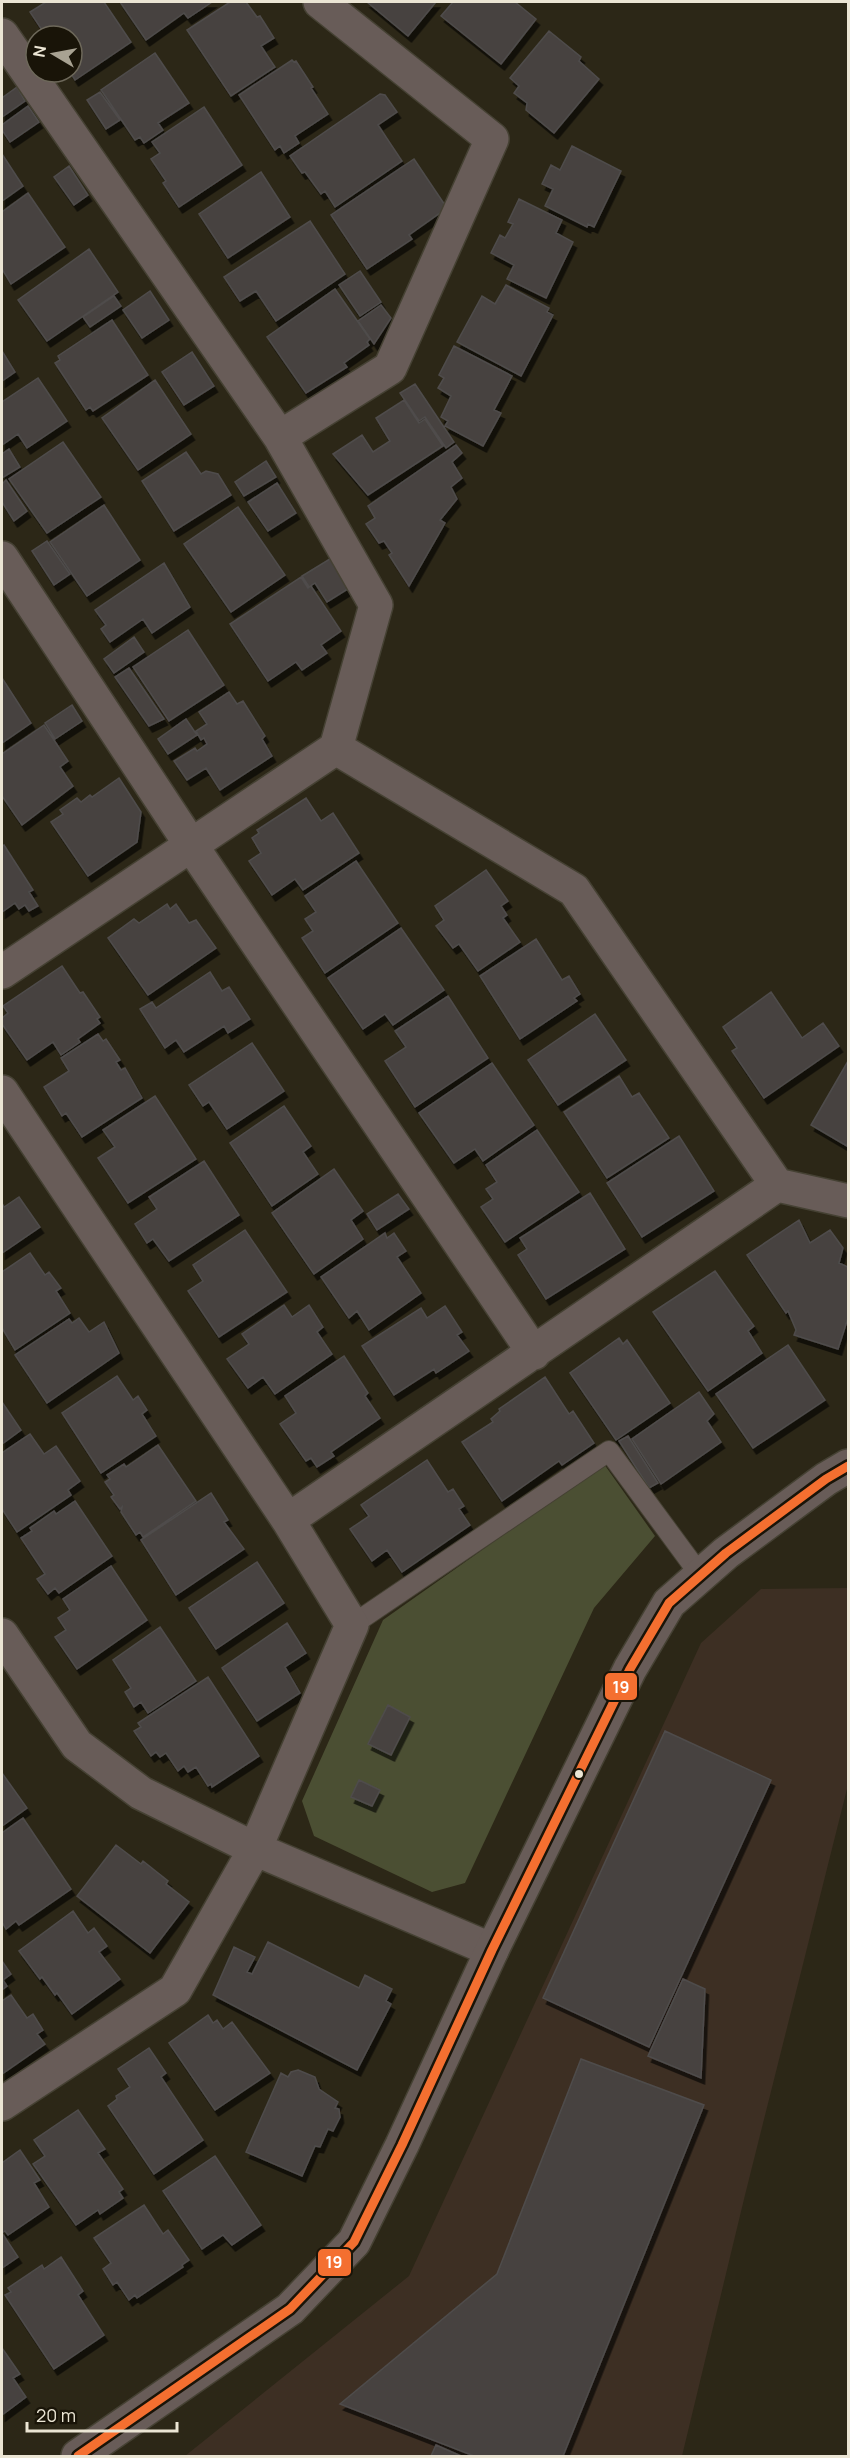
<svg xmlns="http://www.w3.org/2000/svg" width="850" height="2458" font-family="Manrope,sans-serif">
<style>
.industrial{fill:#3d2f23}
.green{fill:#4b4f33}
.building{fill:#464341;stroke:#4f4c4b;stroke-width:1.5;filter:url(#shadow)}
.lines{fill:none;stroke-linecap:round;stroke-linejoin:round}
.service-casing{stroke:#454133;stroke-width:22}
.minor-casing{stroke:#454133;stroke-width:36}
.tertiary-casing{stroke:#454133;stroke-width:36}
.service{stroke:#685c58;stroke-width:20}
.minor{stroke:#685c58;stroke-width:33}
.tertiary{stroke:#685c58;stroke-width:33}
.bus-1-casing{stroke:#191408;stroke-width:14}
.bus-1{stroke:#f46f30;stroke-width:9}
.bus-dot{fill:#ebe5d4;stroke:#191408;stroke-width:2}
.line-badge{stroke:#191408;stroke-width:2}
.badge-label{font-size:16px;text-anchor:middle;font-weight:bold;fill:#fff}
</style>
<defs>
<filter id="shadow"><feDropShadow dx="3.5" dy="6" stdDeviation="0" flood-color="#0009"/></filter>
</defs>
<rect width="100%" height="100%" fill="#2c2717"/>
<path class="industrial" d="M848,1588V1785L745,2195L682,2456H185L409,2276L701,1643L761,1589Z"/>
<path class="green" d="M604,1464L655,1536L594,1608L465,1883L432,1892L314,1836L302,1801L383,1620Z"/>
<path class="building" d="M46,2H104L131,42L75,80L70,72H72V36H46L30,12Z
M120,2H212L188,18L184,13L146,40Z
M230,2H246L257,17L260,16L274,38L261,46L275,67L231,96L187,30Z
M367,2H436L408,36Z
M453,2H515L536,19L501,64L441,16Z
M549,31L581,57L579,61L599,79L554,133L526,110L527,103L514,93L519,86L510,78Z
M155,53L189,103L158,123L163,130L144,143L140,137L135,140L101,90Z
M292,60L294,62L296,61L313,87L311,88L328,114L295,136L299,143L284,153L280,146L275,150L239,95Z
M17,87L25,101L2,117V98Z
M100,92L120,120L106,129L87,100Z
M380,94L385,95L397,112L378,125L402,161L335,207L325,191L321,194L305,172L302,173L290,156Z
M28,106L39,122L10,142L2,130V125Z
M204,107L242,165L179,207L163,183L166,181L151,159L160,153L152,142Z
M572,146L621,171L594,227L588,224L587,227L545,206L553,189L542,184L551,165L560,170Z
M2,154L23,186L2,201Z
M414,159L447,208L409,235L412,239L367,269L331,215Z
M69,166L88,195L74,205L54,177Z
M261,172L290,217L228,258L199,214Z
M28,193L65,247L11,284L2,269V212Z
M519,199L562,220L556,233L573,242L546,298L507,279L514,265L491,253L500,235L505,238L513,224L508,222Z
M310,221L345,274L276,321L256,291L240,301L224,277Z
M89,249L118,292L47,341L18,300Z
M360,271L381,302L360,316L339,285Z
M506,285L549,308L547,312L553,315L521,376L457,342L482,296L495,304Z
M335,289L370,339L367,342L369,345L344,363L347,367L306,393L267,337Z
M150,291L169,320L142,338L123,310Z
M114,296L121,306L90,327L83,317Z
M381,305L391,318L374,344L358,321Z
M112,320L148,375L93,411L90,407L86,410L55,363L60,360L58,356Z
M454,346L512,376L494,410L501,413L483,446L445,426L448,421L441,417L451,396L438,388L444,378L439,375Z
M2,351L15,372L2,381Z
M192,352L214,386L184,405L162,372Z
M38,378L67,421L27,448L18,434L2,445V402Z
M155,380L191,434L138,470L102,418Z
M415,384L454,442L446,448L425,417L419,421L400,393Z
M404,400L419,423L425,419L443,446L368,495L333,454L362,435L373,452L390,441L376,418Z
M63,442L101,497L47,533L9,479Z
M456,445L462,453L452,462L462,478L451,487L457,499L440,520L445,523L409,586L389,555L392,553L384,541L379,543L366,524L375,518L368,506Z
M9,449L20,467L2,478V454Z
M186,452L201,474L206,471L218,474L231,495L174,531L142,481Z
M266,461L276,477L244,496L235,482Z
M6,480L27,511L14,521L2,502V484Z
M277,483L296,513L268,531L248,502Z
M104,505L140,560L87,596L50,542Z
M238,507L285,575L231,612L184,544Z
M47,541L70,574L54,585L32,551Z
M333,557L351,587L327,602L315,583L309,587L302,576Z
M164,563L190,607L152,633L143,619L110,642L101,629L106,625L95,610Z
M301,577L308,588L311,586L341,631L321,645L327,653L302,670L296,662L268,681L230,624Z
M188,630L224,685L169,721L133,667Z
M134,637L144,652L114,673L104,659Z
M129,668L164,719L149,726L115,677Z
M2,678L31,723L2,743Z
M229,692L237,704L243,701L265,736L262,739L272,756L220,790L206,768L187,780L174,761L195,748L197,751L207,744L204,738L201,740L196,731L207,724L199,712Z
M72,705L82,721L55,739L45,723Z
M186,719L197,735L168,754L158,739Z
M44,725L68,761L60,767L73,786L22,825L2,796V754Z
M119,778L141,812L137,842L88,876L51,822L63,814L60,810L77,798L81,802L90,795L92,797Z
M306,798L321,821L333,813L359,853L303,890L295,879L272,895L249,861L261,853L252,838L259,833L257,830Z
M4,845L33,890L29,892L38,906L29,911L25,905L19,909L15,903L2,912V846Z
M356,861L398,923L325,973L302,938L313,931L305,919L316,912L305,896Z
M486,870L508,901L501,906L507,915L503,918L520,942L478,971L459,944L453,948L436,926L444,920L435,906Z
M167,904L170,909L176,904L189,923L196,920L216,948L148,995L108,938L134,919L139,923Z
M401,928L444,990L393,1025L385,1014L363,1029L328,978Z
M536,939L562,980L569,976L580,994L574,998L577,1001L520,1039L480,976Z
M62,966L80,993L83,992L100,1017L97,1019L100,1023L78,1039L80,1042L61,1055L53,1042L27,1060L2,1024V1018L8,1013L3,1006Z
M210,972L222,991L229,987L250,1019L228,1033L224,1026L184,1052L176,1040L165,1048L140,1009L152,1002L156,1008Z
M771,992L802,1038L823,1023L839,1046L764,1098L732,1051L737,1048L723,1027Z
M448,996L488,1058L415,1107L385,1061L406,1047L395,1031Z
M595,1014L626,1060L558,1105L528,1060Z
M98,1034L103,1041L106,1039L120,1060L116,1062L121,1070L125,1068L142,1098L82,1137L66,1113L62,1116L44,1087L69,1071L61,1058Z
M252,1043L284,1091L227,1129L209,1102L203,1106L189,1085Z
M848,1061V1142L847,1146L811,1125Z
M492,1063L534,1125L483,1161L475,1149L454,1163L419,1113Z
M619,1076L632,1097L639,1093L669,1138L607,1178L564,1112Z
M155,1096L196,1159L128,1203L98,1158L115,1147L103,1130Z
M284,1106L311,1146L303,1152L318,1174L272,1206L230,1143Z
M537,1130L579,1192L505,1242L481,1207L493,1199L486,1189L497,1182L486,1165Z
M679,1136L714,1191L642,1237L607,1183Z
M204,1161L239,1215L169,1261L153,1239L147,1243L135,1224L157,1209L149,1197Z
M334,1169L363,1211L351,1220L363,1239L314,1274L272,1213Z
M590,1193L625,1249L546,1299L518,1255L527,1249L520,1238Z
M398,1194L409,1209L377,1230L367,1214Z
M19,1197L40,1227L2,1253V1203L4,1207Z
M799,1220L810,1243L830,1230L843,1248L839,1263L848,1267V1318L838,1349L794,1335L796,1330L788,1311L786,1313L747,1255Z
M245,1230L287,1292L219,1337L188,1291L203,1281L193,1265Z
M385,1233L387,1238L394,1233L406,1251L397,1257L421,1293L369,1330L357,1311L349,1318L321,1277Z
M30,1253L45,1275L49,1272L61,1288L56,1291L70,1313L15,1350L2,1328V1272Z
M715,1271L754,1326L748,1331L762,1353L708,1391L653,1312Z
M284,1305L292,1317L309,1305L323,1327L317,1332L332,1354L275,1394L263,1377L248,1388L227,1359L249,1344L242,1334Z
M445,1306L462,1332L457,1335L469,1351L436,1373L434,1369L394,1395L362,1346L421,1308L427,1318Z
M79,1318L89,1332L104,1322L119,1353L47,1403L15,1355L69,1319L72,1323Z
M619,1338L623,1344L627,1340L670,1403L616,1440L570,1373Z
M788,1345L825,1400L753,1448L716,1394Z
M344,1356L368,1393L365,1396L380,1418L331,1452L334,1456L317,1467L311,1458L306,1461L280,1424L296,1413L285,1396Z
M117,1376L133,1400L138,1396L147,1410L142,1414L156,1436L101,1473L62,1413Z
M545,1377L569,1414L573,1411L594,1443L562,1465L559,1461L502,1501L462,1442L493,1422L491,1419L500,1411L499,1409Z
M699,1392L714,1414L707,1421L721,1442L661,1484L632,1439Z
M2,1402L21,1430L2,1444Z
M30,1434L44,1454L56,1446L80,1481L68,1490L71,1495L17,1532L2,1509V1453Z
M628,1436L658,1483L649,1488L619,1441Z
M158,1445L196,1501L143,1537L140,1532L136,1535L121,1512L122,1507L120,1509L111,1497L114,1495L105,1482L110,1479L107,1475L124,1464L126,1467Z
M427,1460L448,1492L453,1489L464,1506L459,1509L470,1525L402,1572L387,1550L372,1561L350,1529L369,1516L361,1505Z
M211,1493L228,1520L224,1522L244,1549L176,1595L141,1540Z
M75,1501L112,1556L59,1593L55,1588L48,1594L37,1579L45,1574L21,1538L32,1531L30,1528L54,1511L56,1514Z
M257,1562L284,1603L216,1649L189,1608Z
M111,1566L147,1620L77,1669L55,1637L66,1630L58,1618L70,1610L63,1599Z
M287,1623L306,1653L285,1667L300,1693L257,1721L222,1668Z
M160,1627L196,1681L148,1713L141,1702L134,1707L125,1692L131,1688L113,1660Z
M208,1677L259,1756L212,1787L211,1784L208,1786L196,1767L188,1772L184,1766L178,1771L166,1753L160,1757L156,1752L151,1756L134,1731L141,1727L138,1723Z
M388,1705L410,1717L391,1755L368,1744Z
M665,1731L771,1780L649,2047L543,1998Z
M2,1773L27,1808L2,1826Z
M359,1780L380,1790L372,1806L351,1797Z
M23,1818L71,1889L19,1925L16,1921L6,1929L2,1922V1833Z
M116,1845L141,1864L143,1861L168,1881L166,1884L189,1902L150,1953L77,1896Z
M73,1911L88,1933L94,1928L107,1946L99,1952L120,1979L72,2014L57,1993L55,1995L42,1977L40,1979L19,1951Z
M268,1942L359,1988L365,1975L392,1989L386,2001L391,2004L357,2070L213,1995L234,1947L255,1957L247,1972L252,1974Z
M2,1961L11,1974L3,1980L7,1986L2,1990Z
M683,1979L705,1989L701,2078L648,2056Z
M11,1995L27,2018L33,2014L43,2030L37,2034L45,2044L2,2074V2001Z
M208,2015L213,2023L217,2020L223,2029L232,2022L270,2073L215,2110L169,2043Z
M149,2048L166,2073L161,2077L203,2140L154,2174L108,2106L117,2099L116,2096L130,2087L118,2069Z
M581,2059L704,2105L563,2456H474L340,2404L497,2274Z
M298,2070L315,2077L319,2089L338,2102L335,2108L339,2109L340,2117L333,2131L328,2129L320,2147L315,2146L302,2176L246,2152L281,2073L288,2077L291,2072Z
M78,2110L105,2149L98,2153L123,2189L119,2192L123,2198L100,2214L98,2210L76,2225L33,2164L45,2156L34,2140Z
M20,2150L40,2180L34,2183L49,2207L8,2235L5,2231L2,2233L18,2257L2,2268V2163Z
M215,2156L261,2225L232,2245L223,2235L202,2249L163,2191Z
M144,2205L163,2234L168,2230L189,2260L182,2265L183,2267L137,2298L135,2295L129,2300L117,2282L113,2285L103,2269L111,2263L94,2238Z
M61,2257L83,2291L78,2295L104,2335L54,2369L5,2295L11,2292L8,2288L42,2265L44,2269Z
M2,2348L20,2374L13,2378L26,2397L2,2415Z
M436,2445L461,2456H431Z"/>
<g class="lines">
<g class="service-casing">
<path id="service" d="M352,1625L609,1451L701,1576"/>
</g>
<g class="minor-casing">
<path id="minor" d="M2,35L280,437L376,605L336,748L2,972
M280,437L390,368L492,139L320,2
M2,558L191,845L534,1353
M336,748L574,890L777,1185L848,1201
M2,1092L288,1520L352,1625L255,1849L175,1990L2,2104
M288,1520L777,1185
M2,1635L77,1745L141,1793L255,1849L492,1950"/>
</g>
<g class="tertiary-casing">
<path id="tertiary" d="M78,2456L290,2309L354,2242L402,2145L492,1950L630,1669L669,1603L726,1553L826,1479L848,1466"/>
</g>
<use href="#service" class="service"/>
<use href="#minor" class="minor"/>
<use href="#tertiary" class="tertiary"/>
<g class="bus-1-casing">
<path id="bus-1" d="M78,2456L290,2309L354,2242L402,2145L492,1950L630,1669L669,1603L726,1553L826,1479L848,1466"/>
</g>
<use href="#bus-1" class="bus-1"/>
</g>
<circle class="bus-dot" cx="579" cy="1774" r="5"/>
<g class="line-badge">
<rect x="604" y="1672" width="34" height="29" rx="6" fill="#f46f30"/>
<rect x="317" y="2248" width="35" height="29" rx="6" fill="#f46f30"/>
</g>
<g class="badge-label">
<text x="621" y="1693">19</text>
<text x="334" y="2268">19</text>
</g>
<rect width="850" height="2458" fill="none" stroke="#ebe5d4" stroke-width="6"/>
<g transform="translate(54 54) rotate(280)"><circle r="28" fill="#191408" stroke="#6d685a" stroke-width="1.5"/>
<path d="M0-4.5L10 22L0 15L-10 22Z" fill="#a8a292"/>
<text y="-9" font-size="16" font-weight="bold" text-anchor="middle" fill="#ebe5d4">N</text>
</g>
<path d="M27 2422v9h150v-9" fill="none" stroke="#ebe5d4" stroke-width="3"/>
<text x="36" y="2422" font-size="18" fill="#ebe5d4" stroke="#191408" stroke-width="4.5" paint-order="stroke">20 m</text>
</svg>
